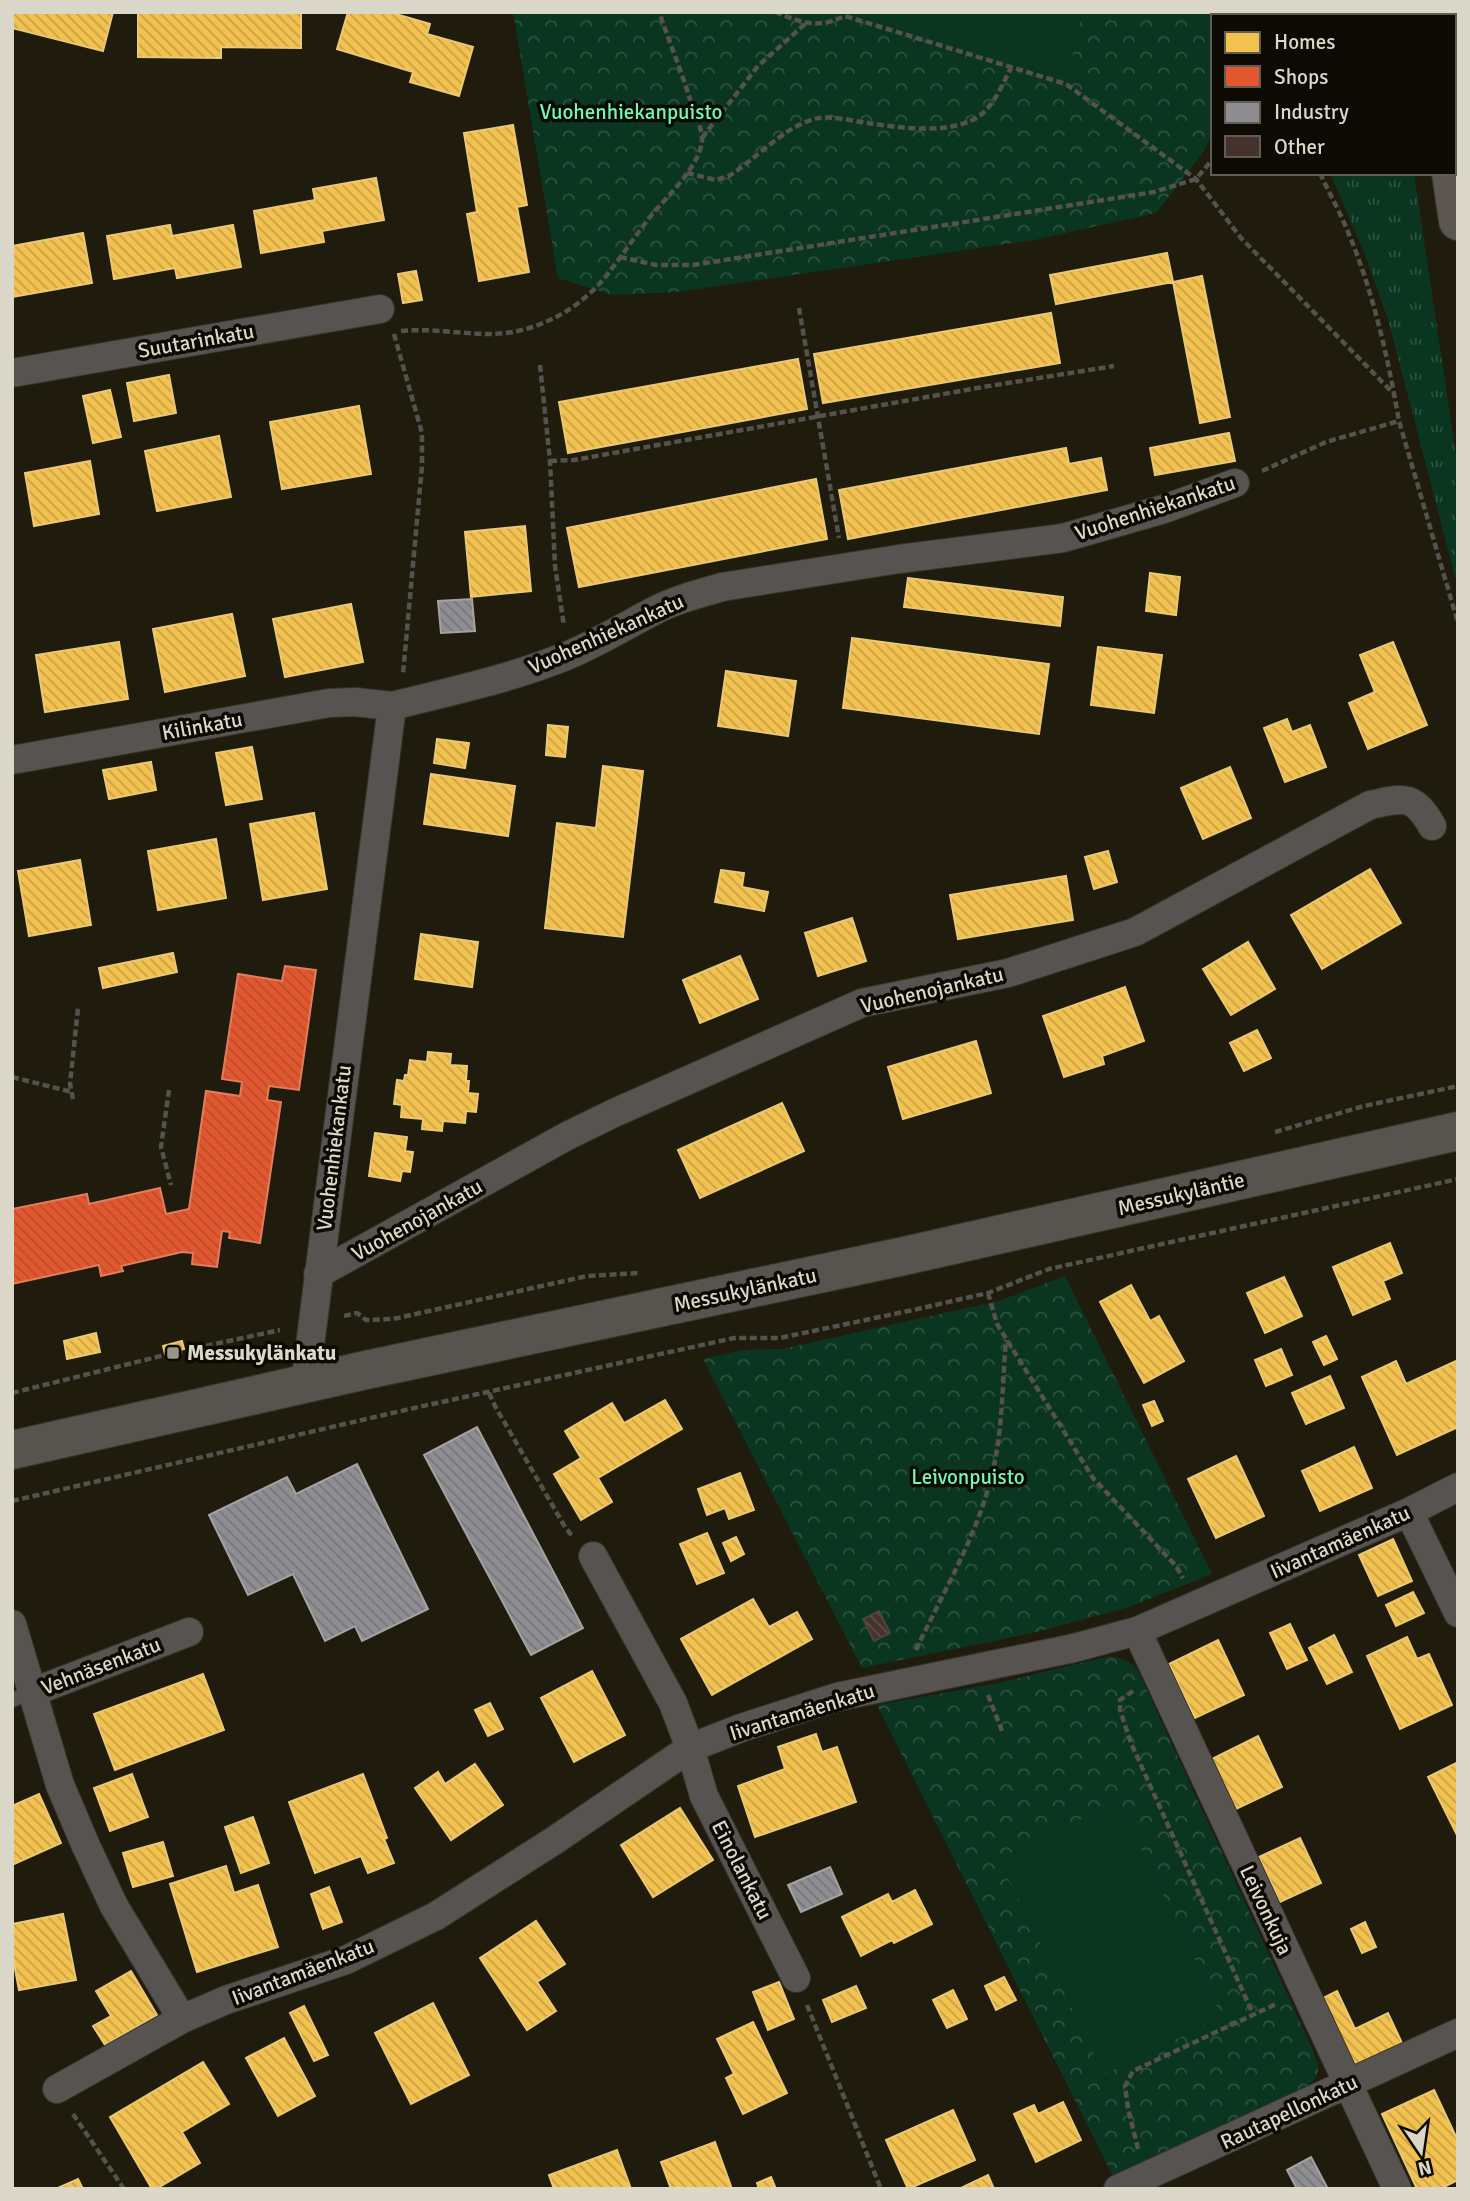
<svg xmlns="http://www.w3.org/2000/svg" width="1470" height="2201" font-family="Signika,sans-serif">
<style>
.grass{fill:url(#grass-tufts)}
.park{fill:url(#park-crowns)}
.garden{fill:#0a3621}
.homes{fill:url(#homes-back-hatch);stroke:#ebc873;stroke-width:2}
.shops{fill:url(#shops-back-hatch);stroke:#e17d5c;stroke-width:2}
.industry{fill:url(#industry-back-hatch);stroke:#a4a3a2;stroke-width:2}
.building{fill:url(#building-back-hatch);stroke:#4c453d;stroke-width:2}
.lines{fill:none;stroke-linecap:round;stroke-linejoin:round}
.service-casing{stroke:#38352a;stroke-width:16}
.minor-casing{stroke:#38352a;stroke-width:30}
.primary-casing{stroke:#38352a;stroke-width:40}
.trunk-casing{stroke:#38352a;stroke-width:40}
.path{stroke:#55514c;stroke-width:4.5;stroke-dasharray:7 3.5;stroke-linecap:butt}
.service{stroke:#575351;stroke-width:14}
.minor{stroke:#575351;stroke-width:28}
.primary{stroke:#57534e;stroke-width:38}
.trunk{stroke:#5b5650;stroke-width:38}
.poi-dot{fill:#999688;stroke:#0c0a02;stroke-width:2.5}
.labels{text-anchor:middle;stroke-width:7;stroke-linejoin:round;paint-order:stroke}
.park-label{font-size:21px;fill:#73f6b5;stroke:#0c0a02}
.street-label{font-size:21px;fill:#dbd7c9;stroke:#0c0a02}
.poi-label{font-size:21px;font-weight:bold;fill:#dbd7c9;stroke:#0c0a02;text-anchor:start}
</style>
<defs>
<pattern id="grass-tufts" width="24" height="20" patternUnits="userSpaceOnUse" patternTransform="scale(1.75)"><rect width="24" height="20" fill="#0a3621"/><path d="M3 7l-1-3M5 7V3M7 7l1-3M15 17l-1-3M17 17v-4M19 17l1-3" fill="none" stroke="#2d5240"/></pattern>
<pattern id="park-crowns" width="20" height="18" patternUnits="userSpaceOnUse" patternTransform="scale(1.75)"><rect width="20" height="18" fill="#0a3621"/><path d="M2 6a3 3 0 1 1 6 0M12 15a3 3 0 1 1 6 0" fill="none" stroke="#2d5240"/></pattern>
<pattern id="homes-back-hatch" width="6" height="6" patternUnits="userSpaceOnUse" patternTransform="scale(1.75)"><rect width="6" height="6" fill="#f2c14e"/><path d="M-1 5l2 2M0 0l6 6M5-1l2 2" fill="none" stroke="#c6a14a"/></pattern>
<pattern id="shops-back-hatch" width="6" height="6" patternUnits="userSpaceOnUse" patternTransform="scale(1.75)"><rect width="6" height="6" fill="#e4572e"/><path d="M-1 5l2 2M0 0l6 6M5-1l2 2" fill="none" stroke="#b35032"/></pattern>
<pattern id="industry-back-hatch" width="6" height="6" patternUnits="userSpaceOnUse" patternTransform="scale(1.75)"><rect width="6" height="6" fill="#8d8d92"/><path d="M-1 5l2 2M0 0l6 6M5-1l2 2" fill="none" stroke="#767678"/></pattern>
<pattern id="building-back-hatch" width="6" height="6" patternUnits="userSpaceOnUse" patternTransform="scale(1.75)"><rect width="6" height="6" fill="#44332c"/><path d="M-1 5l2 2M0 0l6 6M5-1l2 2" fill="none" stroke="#5e5049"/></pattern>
</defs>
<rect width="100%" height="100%" fill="#1f1c0e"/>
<path class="grass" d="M1330,173H1414L1458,469V588L1388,319L1364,252Z"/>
<path class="park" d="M513,12H846V15L1066,83L1082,12H1236V16H1213V132L1204,151L1156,213L1034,240L676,292L612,295L558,278Z
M1065,1276L1212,1574L1129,1607L1037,1632L862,1668L703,1359L743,1350L782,1349L999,1301Z
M1106,1657C1120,1656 1129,1660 1138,1671L1313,2050C1320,2071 1322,2076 1303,2089L1113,2176L877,1705L999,1683Z"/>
<path class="garden" d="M846,12H1082L1066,84L846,16Z
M1118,1801L1222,2017L1104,2074L999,1859Z"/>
<path class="homes" d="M12,12H113L103,51L12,28Z
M138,12H301V48L221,47V58L138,57Z
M348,12H389L430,24L427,34L473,47L459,96L410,82L413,72L337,49Z
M513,125L527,205L517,207L529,272L479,281L467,214L477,212L464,133Z
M376,178L384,220L322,231L324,242L261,253L254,211L315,200L313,189Z
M170,225L172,236L233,225L241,267L177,278L175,268L114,279L107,236Z
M83,233L92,283L12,297V246Z
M1167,253L1173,282L1056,304L1050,275Z
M416,271L422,300L403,303L398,274Z
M1202,276L1230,417L1200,423L1173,282Z
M1051,313L1060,363L823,403L814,354Z
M798,359L807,409L568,453L559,402Z
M169,375L176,413L134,421L127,383Z
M110,390L121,437L93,443L83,396Z
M359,406L371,474L282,489L270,422Z
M1229,433L1235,461L1155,475L1150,448Z
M219,436L231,497L157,511L145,451Z
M1066,448L1069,464L1101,458L1107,490L848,539L839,490Z
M90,461L99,514L34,526L25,473Z
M816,479L827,539L579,587L567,528Z
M525,526L531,591L471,597L465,532Z
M1150,573L1180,577L1176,615L1146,611Z
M908,578L1063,597L1060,626L904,607Z
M351,604L363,662L285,677L273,619Z
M232,614L245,676L165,692L153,629Z
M852,638L1049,664L1039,734L843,708Z
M119,642L128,699L45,712L36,655Z
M1393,642L1427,725L1368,749L1349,703L1375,692L1360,655Z
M1098,647L1162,655L1154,713L1091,705Z
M726,671L796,681L788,736L718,726Z
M1287,719L1292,732L1310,725L1326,767L1285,782L1264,728Z
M548,725L568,727L565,757L546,755Z
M437,739L469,743L465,768L434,763Z
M252,747L262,799L226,805L216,753Z
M151,762L156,790L109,799L103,770Z
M603,766L643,771L623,937L545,928L557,823L596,828Z
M1230,767L1251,818L1203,839L1181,788Z
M431,774L515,786L508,836L424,824Z
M314,813L327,889L263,900L250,824Z
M216,839L226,898L158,910L148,851Z
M1108,851L1117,882L1094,889L1085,857Z
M80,860L91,925L29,936L18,871Z
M1370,869L1401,923L1322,969L1291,915Z
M721,870L744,873L742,887L768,892L764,911L715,902Z
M1066,876L1073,920L958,939L950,895Z
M852,918L866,961L818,976L805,933Z
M421,934L478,942L472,987L415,979Z
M1248,942L1275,989L1231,1015L1203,969Z
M173,953L177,972L103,988L99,968Z
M740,956L758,999L700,1023L683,980Z
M1125,987L1144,1041L1102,1056L1104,1064L1064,1077L1043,1016Z
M1257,1030L1271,1058L1244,1071L1230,1043Z
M976,1041L991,1093L903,1119L888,1067Z
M428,1052L451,1054L450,1065L467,1066L466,1081H469L468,1093L478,1094L476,1112L466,1111L465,1123L443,1121L442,1131L422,1129L423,1119L401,1117L402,1105L394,1104L397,1080L404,1081L405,1075H408L410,1060L427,1062Z
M782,1103L804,1151L700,1198L678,1150Z
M375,1133L407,1137L405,1151L413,1152L410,1172L402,1171L400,1181L369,1176Z
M1390,1243L1402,1273L1383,1281L1390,1299L1353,1315L1333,1267Z
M1284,1277L1302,1316L1265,1333L1247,1293Z
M1131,1285L1150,1321L1159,1316L1184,1361L1144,1383L1100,1302Z
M96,1333L100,1352L67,1359L64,1341Z
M1326,1336L1337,1359L1324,1365L1313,1342Z
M182,1341L184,1349L165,1354L163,1346Z
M1281,1349L1292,1375L1266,1386L1255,1360Z
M1458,1360V1427L1397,1455L1362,1377L1396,1361L1406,1384Z
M1330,1376L1344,1408L1306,1424L1292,1393Z
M665,1400L682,1429L598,1478L612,1502L581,1520L554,1474L581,1458L565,1431L612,1403L624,1423Z
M1154,1401L1163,1421L1152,1426L1143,1405Z
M1354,1447L1372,1488L1320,1511L1302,1471Z
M1236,1456L1264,1516L1216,1538L1188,1479Z
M740,1473L754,1510L729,1519L725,1508L707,1515L698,1489Z
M707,1533L724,1573L697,1584L680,1544Z
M736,1537L744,1554L731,1561L723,1543Z
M1393,1539L1412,1581L1378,1596L1359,1555Z
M1413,1592L1424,1613L1396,1626L1386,1605Z
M753,1599L769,1627L797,1612L812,1639L712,1695L681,1639Z
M1290,1624L1307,1660L1287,1669L1270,1633Z
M1334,1635L1352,1672L1327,1684L1309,1648Z
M1407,1637L1417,1659L1429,1654L1452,1705L1400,1729L1367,1656Z
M1218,1640L1244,1695L1195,1718L1169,1664Z
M592,1671L625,1735L574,1762L541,1698Z
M203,1674L224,1730L115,1770L94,1714Z
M490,1703L503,1729L488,1736L475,1710Z
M816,1734L822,1752L837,1747L856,1802L755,1837L738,1786L785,1769L778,1747Z
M1258,1736L1282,1787L1236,1809L1212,1759Z
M1458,1762V1837L1428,1777Z
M475,1764L503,1805L451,1840L415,1788L438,1772L445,1784Z
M132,1774L148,1817L110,1831L94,1788Z
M363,1774L387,1838L384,1839L394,1863L368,1873L361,1856L315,1873L289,1802Z
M39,1794L61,1843L12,1865V1806Z
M680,1808L713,1860L653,1897L621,1845Z
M253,1817L269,1863L241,1873L225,1827Z
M1300,1838L1321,1883L1280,1902L1259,1857Z
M163,1842L173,1876L133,1887L123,1853Z
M226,1866L234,1893L258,1885L278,1947L197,1972L170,1884Z
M329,1887L342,1922L323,1929L311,1894Z
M915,1890L932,1924L894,1943L892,1940L861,1956L842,1917L888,1894L892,1902Z
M63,1914L76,1980L19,1990L12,1953V1924Z
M536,1921L565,1964L537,1982L556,2011L527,2030L480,1958Z
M1365,1922L1376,1947L1362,1953L1351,1929Z
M131,1971L157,2015L105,2045L93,2026L111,2016L96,1991Z
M1004,1977L1016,2000L996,2010L985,1986Z
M779,1982L794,2019L768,2030L753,1992Z
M856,1986L866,2008L832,2022L823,2000Z
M953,1990L967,2019L947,2028L933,2000Z
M1337,1991L1355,2029L1388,2013L1402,2043L1351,2067L1319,2000Z
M433,2003L469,2075L411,2104L375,2033Z
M304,2006L328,2055L314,2061L290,2013Z
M753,2022L787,2093L743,2114L726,2078L734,2074L717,2039Z
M284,2038L315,2096L278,2116L246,2058Z
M203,2062L229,2104L182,2132L200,2163L156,2189H152L110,2117Z
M1434,2090L1458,2141V2180L1440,2189H1417L1382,2114Z
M1063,2102L1081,2140L1036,2162L1014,2114L1034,2105L1038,2114Z
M953,2110L975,2160L908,2189L886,2140Z
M715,2142L732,2189H671L661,2162Z
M617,2150L631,2189H554L549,2175Z
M988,2175L994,2189H959Z
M771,2177L776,2189H759L757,2183Z
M78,2179L83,2189L58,2188Z"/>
<path class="shops" d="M285,966L316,970L299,1090L269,1086L267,1100L281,1102L260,1243L229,1238L230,1232L222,1231L217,1267L192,1264L193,1253L182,1252L121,1266L123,1271L101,1276L99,1265L12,1284V1209L87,1194L89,1204L160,1188L166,1214L189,1209L206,1091L240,1096L242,1082L222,1079L238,974L282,981Z"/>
<path class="industry" d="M472,599L475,631L441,633L438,601Z
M477,1427L583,1628L531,1655L424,1455Z
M357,1464L428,1609L362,1641L355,1626L325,1641L293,1574L248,1595L209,1515L287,1477L296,1494Z
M830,1867L842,1894L801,1912L788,1885Z
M1311,2157L1328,2189H1297L1287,2170Z"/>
<path class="building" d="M879,1611L890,1633L874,1641L863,1619Z"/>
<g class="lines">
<g class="service-casing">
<path id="service" d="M12,1700L33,1692"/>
</g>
<g class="minor-casing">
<path id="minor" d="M12,373L380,309
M12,760L329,703L355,702L392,706
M318,1274L567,1136L614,1113L862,1003L1008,973L1135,932L1370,805C1403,798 1413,793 1432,826
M305,1384L392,706C452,691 514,678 571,654C599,642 625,626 652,612C674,600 698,594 722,587L899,559L1063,538L1164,509L1235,483
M1409,1512L1458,1613
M593,1556L673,1703L690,1748L704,1796L796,1978
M12,1624L60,1785L86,1846L114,1906L182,2019
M1137,1631L1397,2189
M33,1692L189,1632
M57,2089L182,2019L226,2000L346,1960L436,1916L555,1840L690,1748L741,1728L837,1697L1074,1648L1137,1631L1409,1512L1458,1487
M1118,2189L1458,2033"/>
</g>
<g class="primary-casing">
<path id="primary" d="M12,1450L366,1370L904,1256L1458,1131"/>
</g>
<g class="trunk-casing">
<path id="trunk" d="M1425,12V16
M1451,173L1458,221"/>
</g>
<path class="path" d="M775,12C802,23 817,29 845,16L1066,84L1196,179L1241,238L1394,394
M1256,12V16
M702,138L758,66L805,24
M687,173L716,180L729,176C756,159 788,123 819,118C835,116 852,121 868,123C899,128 957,136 983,113C996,101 1003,83 1011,68
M1320,173C1329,193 1340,212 1348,232C1373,291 1388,358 1399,421L1458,623
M620,257L656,265H693L1154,192L1196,179L1213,159
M799,308L839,538
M401,331C432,328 461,334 492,334C536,333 579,310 606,276C623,255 637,233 654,212C669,195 703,162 702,138C702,130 697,120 694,112C684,78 671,46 659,12
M394,334L422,433V466L403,674
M540,365L550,461L555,566L564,626
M550,461L574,460L983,387L1114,366
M1262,471L1326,442L1399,421
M12,1077L72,1092
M169,1090L161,1147L171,1185
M73,1099L70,1084L78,1008
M1275,1132L1364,1106L1458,1086
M988,1293L997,1324L1093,1478L1176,1566L1183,1578
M344,1316L357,1313L366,1320L393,1319L587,1276L639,1273
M12,1393L173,1353L280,1330
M489,1393L495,1406L565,1527L573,1537
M12,1501L414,1408L734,1338H780L913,1310L988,1293L1049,1269L1458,1179
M916,1650C942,1594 976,1538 991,1478C1003,1434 1002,1385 1006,1340
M1133,1691L1120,1700V1710L1131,1743L1253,2014
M988,1695L1002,1731
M807,2005L881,2189
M73,2114L124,2189
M1138,2149L1128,2108L1125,2086L1133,2071L1276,2004"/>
<use href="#service" class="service"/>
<use href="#minor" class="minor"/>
<use href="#primary" class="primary"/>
<use href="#trunk" class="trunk"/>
</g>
<rect class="poi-dot" x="166" y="1346" width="14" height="14" rx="3.5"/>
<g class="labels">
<g class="park-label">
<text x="631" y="119">Vuohenhiekanpuisto</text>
<text x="968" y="1484">Leivonpuisto</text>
</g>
<g class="street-label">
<text transform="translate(196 341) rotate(-10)" y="7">Suutarinkatu</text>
<text transform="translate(1155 508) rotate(-18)" y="7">Vuohenhiekankatu</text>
<text transform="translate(606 634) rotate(-24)" y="7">Vuohenhiekankatu</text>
<text transform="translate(202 726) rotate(-10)" y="7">Kilinkatu</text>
<text transform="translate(932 990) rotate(-13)" y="7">Vuohenojankatu</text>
<text transform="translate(334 1148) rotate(-83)" y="7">Vuohenhiekankatu</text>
<text transform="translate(1181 1194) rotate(-13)" y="7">Messukyläntie</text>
<text transform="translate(417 1220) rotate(-29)" y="7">Vuohenojankatu</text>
<text transform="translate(745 1290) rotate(-12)" y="7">Messukylänkatu</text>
<text transform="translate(1340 1542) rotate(-24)" y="7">Iivantamäenkatu</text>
<text transform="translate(101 1666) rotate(-21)" y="7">Vehnäsenkatu</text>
<text transform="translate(802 1712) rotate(-17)" y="7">Iivantamäenkatu</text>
<text transform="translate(742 1870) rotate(63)" y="7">Einolankatu</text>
<text transform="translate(1266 1910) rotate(65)" y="7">Leivonkuja</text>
<text transform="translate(303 1972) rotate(-21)" y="7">Iivantamäenkatu</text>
<text transform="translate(1289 2112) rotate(-25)" y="7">Rautapellonkatu</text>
</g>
<g class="poi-label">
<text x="187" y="1360">Messukylänkatu</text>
</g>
</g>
<rect width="1470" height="2201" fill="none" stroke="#dbd7c9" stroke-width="28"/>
<rect x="1211" y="14" width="245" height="161" fill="#0c0a02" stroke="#5f5c52" stroke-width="2"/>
<rect x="1225" y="32" width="35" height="21" fill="#f2c14e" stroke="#5f5c52" stroke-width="2"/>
<text x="1274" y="49" font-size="21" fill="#dbd7c9">Homes</text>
<rect x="1225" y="66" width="35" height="21" fill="#e4572e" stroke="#5f5c52" stroke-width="2"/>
<text x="1274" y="84" font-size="21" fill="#dbd7c9">Shops</text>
<rect x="1225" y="102" width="35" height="21" fill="#8d8d92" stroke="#5f5c52" stroke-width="2"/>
<text x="1274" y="119" font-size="21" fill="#dbd7c9">Industry</text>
<rect x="1225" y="136" width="35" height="21" fill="#44332c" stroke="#5f5c52" stroke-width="2"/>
<text x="1274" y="154" font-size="21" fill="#dbd7c9">Other</text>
<g transform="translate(1421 2152) rotate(167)" stroke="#0c0a02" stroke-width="5" paint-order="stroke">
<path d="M0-5L12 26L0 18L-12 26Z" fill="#dbd7c9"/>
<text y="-10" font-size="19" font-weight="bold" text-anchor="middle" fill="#dbd7c9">N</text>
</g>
</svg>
